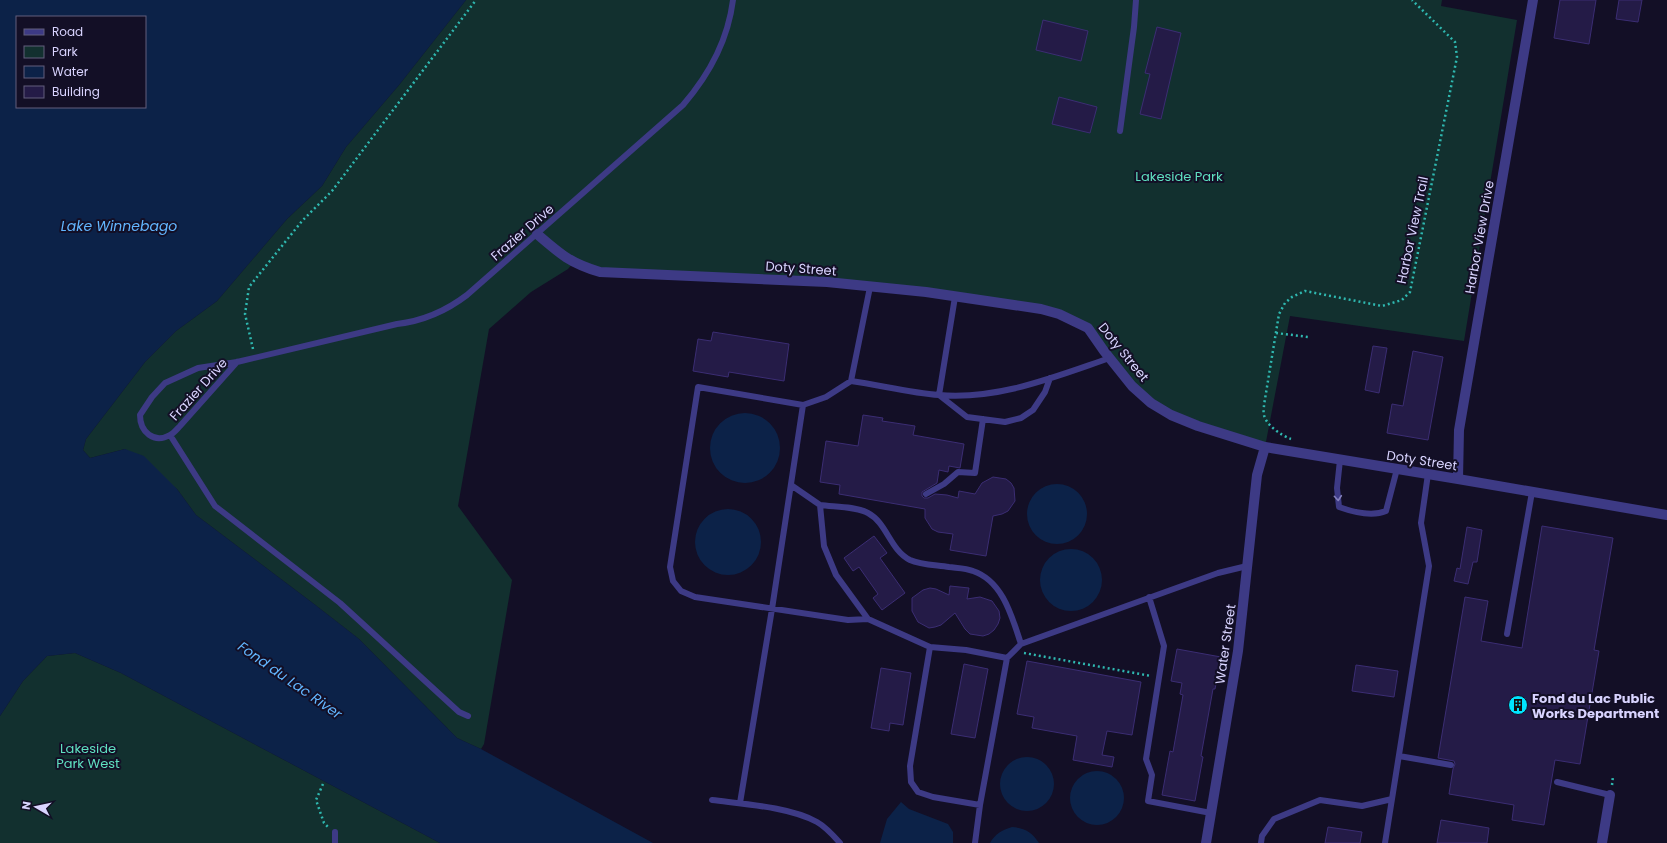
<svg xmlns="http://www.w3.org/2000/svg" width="1667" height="843" font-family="Poppins,sans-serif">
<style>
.green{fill:#12302f}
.water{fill:#0c2248;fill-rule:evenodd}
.building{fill:#241b47;stroke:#3b2d73}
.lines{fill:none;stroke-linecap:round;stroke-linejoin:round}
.path{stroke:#2fb8b0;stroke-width:2.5;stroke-dasharray:2 3;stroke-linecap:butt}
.service{stroke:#3d3a85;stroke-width:6}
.minor{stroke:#3d3a85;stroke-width:10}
.oneway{stroke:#837fbc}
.labels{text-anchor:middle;stroke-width:4;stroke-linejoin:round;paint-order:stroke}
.park-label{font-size:13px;fill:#5fe0c0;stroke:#130f26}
.street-label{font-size:13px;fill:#d9d4ff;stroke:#130f26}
.poi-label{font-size:13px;font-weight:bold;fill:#d9d4ff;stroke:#130f26;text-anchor:start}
.water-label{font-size:14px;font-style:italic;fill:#62b6ff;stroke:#130f26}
</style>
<rect width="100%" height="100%" fill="#130f26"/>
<path class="green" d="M466,0H1442L1441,6L1517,20L1464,341L1290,316L1265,447L1151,403L1095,336L1059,314L926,292L618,273L574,262L568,269L531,292L489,329L458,506L512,580L484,744L481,749L457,738L359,639L314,604L196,515L177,489L125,449L90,458L83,450L86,439L145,362L176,331L217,301L287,219L322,186L346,147L399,85Z
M75,653L121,673L440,843H0V716L23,681L47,656Z"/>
<path class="water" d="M0,0H466L399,85L346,147L322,186L287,219L217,301L176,331L145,362L86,439L83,450L90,458L125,449L144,456L177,489L196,515L314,604L359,639L457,738L481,749L653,843H440L121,673L75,653L47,656L23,681L0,716ZM17,17H145V107H17Z
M710 448a35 35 0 1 1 70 0a35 35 0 1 1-70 0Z
M1027 514a30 30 0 1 1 60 0a30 30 0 1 1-60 0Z
M695 542a33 33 0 1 1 66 0a33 33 0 1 1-66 0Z
M1040 580a31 31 0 1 1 62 0a31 31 0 1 1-62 0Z
M1000 784a27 27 0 1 1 54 0a27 27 0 1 1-54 0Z
M1070 798a27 27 0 1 1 54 0a27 27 0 1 1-54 0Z
M901,802L909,809L948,824L953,832V843H880L887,819Z
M1012,827C1025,828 1032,832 1039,843H990C995,834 1002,830 1012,827Z"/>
<path class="building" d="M1560,0H1596L1589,44L1554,38Z
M1619,0H1642L1638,22L1616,19Z
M1043,20L1088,31L1081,61L1036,50Z
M1157,27L1181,33L1161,119L1140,114L1150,74L1145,73Z
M1059,97L1097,107L1090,133L1052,124Z
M713,332L789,344L784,381L729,372L728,377L693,371L698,339L711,341Z
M1373,346L1387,348L1379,393L1365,390Z
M1413,351L1443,357L1428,440L1387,433L1392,404L1403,406Z
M863,415L883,418L882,421L915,426L913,435L964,444L960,468L949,466L948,472L939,470L937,483L922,492V496L924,498H928L935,494L947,495L958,498L959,491L975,494L982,483L993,477L1006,479L1011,483L1014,488L1015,501L1008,511L1002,514L993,516L986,556L950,550L953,534L938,532L932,529L925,518V509L839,494L840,485L820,482L826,441L858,446Z
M1542,526L1613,538L1594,650L1599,651L1580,764L1555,760L1544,825L1512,820L1514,805L1449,794L1453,769L1455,764L1454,761L1438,758L1465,597L1488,601L1481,641L1522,648Z
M1467,527L1482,530L1477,562H1473L1468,584L1454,581L1457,568L1460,569Z
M874,536L887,553L880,558L905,593L882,610L873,598L878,594L859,567L853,571L844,558Z
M950,586L969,588L967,599L980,597L992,601L999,611L1000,618L998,624L994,630L989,634L983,636L970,634L965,629L955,613L941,625L935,627L929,628L918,622L912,611V598L923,590L930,588L936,589L949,595Z
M1177,649L1221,657L1215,689H1213L1201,756L1203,757L1195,801L1162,795L1170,751L1173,752L1183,695L1180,694L1182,683L1171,681Z
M1027,661L1141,682L1132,735L1107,731L1102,755L1114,757L1112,767L1073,760L1077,736L1032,728L1034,717L1017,714Z
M964,664L988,669L975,738L951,734Z
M1356,665L1398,671L1394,697L1352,691Z
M881,668L911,673L903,725L890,723L889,731L871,728Z
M1441,820L1489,828L1487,843H1437Z
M1328,827L1362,832L1360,843H1325Z"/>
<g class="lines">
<path class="path" d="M1276,333L1308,337
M253,349L245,314L249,287L302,221L332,191L476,0
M1291,439C1282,436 1266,425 1264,415C1263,412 1264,408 1264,405L1279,314L1285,303L1292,297L1305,291L1382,306L1402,300L1410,292L1457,57L1455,42L1412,0
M1024,653L1151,676
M323,784L316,800L324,823L328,827
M1612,785L1613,776"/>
<path class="service" d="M1120,131L1134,27L1136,0
M955,297L939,395L967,417L1005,422L1021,418L1033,410L1045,392L1050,378
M237,362L180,426C177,429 174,433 170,435C154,444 140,432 140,415L152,397L165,383L198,368L237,362L397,324C423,321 446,311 467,295L683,105C709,75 728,40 733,0
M851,381L870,287
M170,435L215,506L340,603L459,712L468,716
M1340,460L1337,488L1339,507C1353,512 1372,517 1386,511L1397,469
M791,485L820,505L824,546L836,575L868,619
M926,494L944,484L958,472L975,473L983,419
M820,505C834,507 854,506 868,513C887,523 890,550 910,560C921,565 937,565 949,567C956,568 966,568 973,571C1003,581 1012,617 1021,644
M1149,597L1164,646L1146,759L1152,775L1148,801L1211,813
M1507,634L1532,492
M930,647L910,766L911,782L918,792L933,797L980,805
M1007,658L966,650L930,647L868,619L848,620L695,597L681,591L673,581L670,567L698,387L803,405L826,397L851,381C880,385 910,393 939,395C999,400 1054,377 1110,358
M1399,756L1451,765
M1557,782L1610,795
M712,800C743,804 790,807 817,822C826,827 833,835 840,843
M740,803L772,609L803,405
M335,832V843
M975,843L980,805L1007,658L1021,644L1218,573L1247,566
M1261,843L1262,836L1274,819L1320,800L1362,806L1392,799
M1385,843L1429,566L1421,523L1428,474"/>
<path class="minor" d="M537,234C560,254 570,263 600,272L827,282L926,292L1041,309L1059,314L1088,328L1104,351L1132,386L1151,403L1171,415L1198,426L1265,447L1458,479L1667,515
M1458,479L1459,430L1533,0
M1206,843L1238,651L1257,475L1265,447
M1602,843L1610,795"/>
</g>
<defs><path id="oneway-chevron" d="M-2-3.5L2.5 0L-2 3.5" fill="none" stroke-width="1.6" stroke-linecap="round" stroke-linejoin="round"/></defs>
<use class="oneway" href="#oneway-chevron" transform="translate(1338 498) rotate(85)"/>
<defs>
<g id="building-disc" transform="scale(1)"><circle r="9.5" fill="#00e5ff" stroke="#130f26"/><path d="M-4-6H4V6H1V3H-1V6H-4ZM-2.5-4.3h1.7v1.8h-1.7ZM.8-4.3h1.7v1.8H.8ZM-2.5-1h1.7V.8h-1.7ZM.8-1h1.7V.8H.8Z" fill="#111"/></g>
</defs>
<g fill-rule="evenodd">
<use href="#building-disc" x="1518" y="705"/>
</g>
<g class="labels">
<g class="park-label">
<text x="1179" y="181">Lakeside Park</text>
<text x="88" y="753">Lakeside<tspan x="88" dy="15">Park West</tspan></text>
</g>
<g class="street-label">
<text transform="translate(1412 230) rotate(-78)" y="5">Harbor View Trail</text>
<text transform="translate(522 232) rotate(-41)" y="5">Frazier Drive</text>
<text transform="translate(1479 237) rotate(-80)" y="5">Harbor View Drive</text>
<text transform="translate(801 268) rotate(4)" y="5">Doty Street</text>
<text transform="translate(1124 352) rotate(51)" y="5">Doty Street</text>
<text transform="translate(198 389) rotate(-48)" y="5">Frazier Drive</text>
<text transform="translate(1422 460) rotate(9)" y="5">Doty Street</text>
<text transform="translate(1225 644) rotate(-82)" y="5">Water Street</text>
</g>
<g class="poi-label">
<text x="1532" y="703">Fond du Lac Public<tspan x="1532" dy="15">Works Department</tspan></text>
</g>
<g class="water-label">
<text x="119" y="231">Lake Winnebago</text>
<text transform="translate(290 680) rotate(35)" y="5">Fond du Lac River</text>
</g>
</g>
<rect x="16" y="16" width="130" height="92" fill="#130f26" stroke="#625e7d"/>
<rect x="24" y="29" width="20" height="6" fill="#3d3a85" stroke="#625e7d"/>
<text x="52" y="36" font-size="12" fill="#d9d4ff">Road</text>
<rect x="24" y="46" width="20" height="12" fill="#12302f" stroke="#625e7d"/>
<text x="52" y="56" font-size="12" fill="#d9d4ff">Park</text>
<rect x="24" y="66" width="20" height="12" fill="#0c2248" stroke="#625e7d"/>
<text x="52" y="76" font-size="12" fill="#d9d4ff">Water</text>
<rect x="24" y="86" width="20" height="12" fill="#241b47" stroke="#625e7d"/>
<text x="52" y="96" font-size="12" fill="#d9d4ff">Building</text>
<g transform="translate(36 807) rotate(279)" stroke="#130f26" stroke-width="3" paint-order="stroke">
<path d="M0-3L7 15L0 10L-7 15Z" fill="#d9d4ff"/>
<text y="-6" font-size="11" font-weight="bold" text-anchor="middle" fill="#d9d4ff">N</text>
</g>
</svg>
